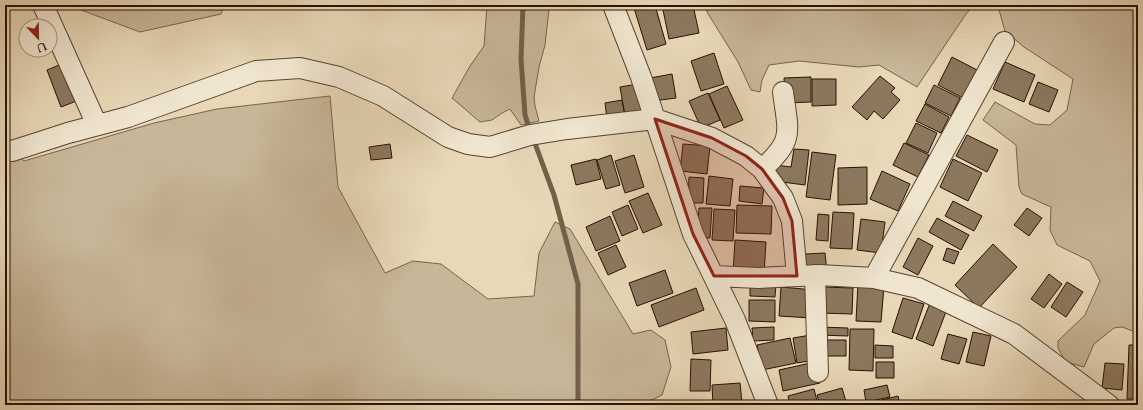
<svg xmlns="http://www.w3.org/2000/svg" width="1143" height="410" font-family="'Sorts Mill Goudy',serif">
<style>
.green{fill:#c7b698;stroke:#78634c}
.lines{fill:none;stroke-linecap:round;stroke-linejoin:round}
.stream{stroke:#745f49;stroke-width:5}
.building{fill:#8c785f;stroke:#281000}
.minor-casing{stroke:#58422e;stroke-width:22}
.minor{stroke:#f0e6d0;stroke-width:20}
.marked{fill:#8f2418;fill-opacity:0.2;stroke:#8f2418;stroke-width:3;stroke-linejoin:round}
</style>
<rect width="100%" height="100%" fill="#e8d8b7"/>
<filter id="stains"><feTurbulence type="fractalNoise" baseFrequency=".005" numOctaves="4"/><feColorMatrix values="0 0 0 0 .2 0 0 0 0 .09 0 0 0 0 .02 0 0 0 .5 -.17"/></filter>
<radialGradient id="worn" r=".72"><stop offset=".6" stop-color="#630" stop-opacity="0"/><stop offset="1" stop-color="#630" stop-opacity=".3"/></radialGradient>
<path class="green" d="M80,5H224L221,14L140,32L81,10Z
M487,5H550L549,9L545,45L539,67L534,97L535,106L539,121L521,125L510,109L502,113L492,120L480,122L452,98L470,66L484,46Z
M707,5H974L966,14L917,87L879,65L859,67L799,61L769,65L762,80L760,92L751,90L738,62L707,12Z
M987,5H1138V333L1122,327L1114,328L1094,344L1084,367L1066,362L1058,348V341L1085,315L1100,281L1090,261L1057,245L1050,230L1051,207L1022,194L1019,187L1016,145L983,120L995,102L1035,124L1050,125L1067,110L1073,79L1024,47L1005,31L999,10Z
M330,96L338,187L385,273L413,261L441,264L488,299L534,296L539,253L555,222L570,229L633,334L651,330L665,340L671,367L662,395L646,403L645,405H5V142L24,161L154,123L217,109Z"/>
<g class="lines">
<path class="stream" d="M523,5L521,59L525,115L530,131
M533,138L554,195L578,284V405"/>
</g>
<path class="building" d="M644,5H655L666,44L647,50L634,8Z
M662,5H693L699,33L669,39Z
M714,53L724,84L701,91L691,61Z
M952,57L977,70L963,98L938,85Z
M1005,62L1035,75L1024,102L993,89Z
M64,63L79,100L61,107L47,70Z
M672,74L676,98L653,101L650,78Z
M880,76L895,88L891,92L900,100L883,119L874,111L867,120L852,107Z
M811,77V102L785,103L784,78Z
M812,79H836V105L812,106Z
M1038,82L1058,90L1049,112L1029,104Z
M638,84L643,114L625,116L620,87Z
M934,85L960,98L951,116L925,103Z
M727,86L743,120L724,128L709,94Z
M708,93L720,120L701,128L689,101Z
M622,100L625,116L607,119L605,103Z
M925,104L949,117L941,133L916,121Z
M916,123L937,133L928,153L906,143Z
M967,135L998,150L987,172L956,156Z
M904,143L929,155L918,177L893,165Z
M390,144L392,158L371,160L369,147Z
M683,144L710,146L707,174L680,171Z
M794,149L809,150L805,185L774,181L775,165L791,167Z
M812,152L836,155L830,200L806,197Z
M611,155L620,185L606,189L597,160Z
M634,155L644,187L625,193L615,161Z
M596,159L601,179L576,185L571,165Z
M953,159L982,173L968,201L940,187Z
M867,167V204L838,205V168Z
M882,171L910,184L898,211L870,199Z
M709,176L733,179L730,206L706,204Z
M689,177L704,178L703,203H688Z
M740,186L764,188L762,204L739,201Z
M648,193L662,225L643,233L629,201Z
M953,201L982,216L974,231L945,216Z
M628,205L638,229L622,236L612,212Z
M737,205L772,206L771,234L736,233Z
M699,208H712L710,238L697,237Z
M1027,208L1042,218L1029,236L1014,225Z
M714,209L735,210L733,241L712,240Z
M833,212L854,213L852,249L830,248Z
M818,214L829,215L828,241L816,240Z
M610,216L620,241L596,251L586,227Z
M937,218L969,235L961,250L929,232Z
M861,219L885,222L881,253L857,250Z
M918,238L933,246L918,275L903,267Z
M735,240L766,242L764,275L733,273Z
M993,244L1017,267L979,308L955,285Z
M616,245L626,267L608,275L598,253Z
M947,248L959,252L954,264L943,260Z
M825,253L827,272L806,274L805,254Z
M665,270L673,293L637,306L629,283Z
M1049,274L1062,284L1044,308L1031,299Z
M1067,282L1083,292L1066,317L1051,307Z
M750,283L776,284L775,297L750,296Z
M858,284L884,286L881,322L856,321Z
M781,287L814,290L812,318L779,316Z
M821,287L853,288L852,314L820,313Z
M696,288L704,310L659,327L651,305Z
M903,298L924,304L912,339L892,332Z
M749,300H775V322L749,321Z
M930,303L947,309L933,346L916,339Z
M774,327V340L753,341L752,328Z
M819,327L848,328V336L819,335Z
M726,328L728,350L693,354L691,332Z
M850,329H874L873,371L849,370Z
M973,332L991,336L984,366L966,362Z
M948,334L967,339L959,364L941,359Z
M811,335L815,360L797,363L793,338Z
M790,338L796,363L762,370L757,345Z
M818,340H846V356H818Z
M875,345L893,346V358H875Z
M1129,345H1138V399H1127Z
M691,359L711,360L710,391H690Z
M815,362L820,383L783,391L779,370Z
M876,362H894V378H876Z
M1105,363L1124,364L1122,390L1102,388Z
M740,383L742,403L713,405L712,385Z
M887,385L890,397L866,402L864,390Z
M842,388L847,405H820L817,395Z
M814,389L818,405H790L788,396Z
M898,396L900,405H871L870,403Z"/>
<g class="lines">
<g class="minor-casing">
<path id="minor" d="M43,5L97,125
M613,5L641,77L693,234L735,320L768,405
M5,150L12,151L68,133L128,117L256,71L300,68L339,77L383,96L448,137L468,144L490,147L530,135L567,129L655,119L712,138L746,156L762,169L783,198L792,221L797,276
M762,169C795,140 788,132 783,92
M815,275L818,372
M714,276L759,278L819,275L874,278L918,288L1014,334L1109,405
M874,278L1004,42"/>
</g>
<use href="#minor" class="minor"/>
</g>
<path class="marked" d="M655,119L712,138L746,156L762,169L783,198L792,221L797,276H714L693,234Z"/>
<rect width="1143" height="410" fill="none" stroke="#e8d8b7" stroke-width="20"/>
<rect x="6" y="6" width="1131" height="398" fill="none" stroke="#281000" stroke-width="2"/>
<rect x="10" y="10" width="1123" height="390" fill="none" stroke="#281000"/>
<g transform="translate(38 38) rotate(158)"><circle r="19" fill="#f0e6d0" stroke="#a0907d"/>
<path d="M0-3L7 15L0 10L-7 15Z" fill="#8f2418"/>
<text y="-6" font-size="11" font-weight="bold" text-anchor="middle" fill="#281000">U</text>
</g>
<rect width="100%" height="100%" filter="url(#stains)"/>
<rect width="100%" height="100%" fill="url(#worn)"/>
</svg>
